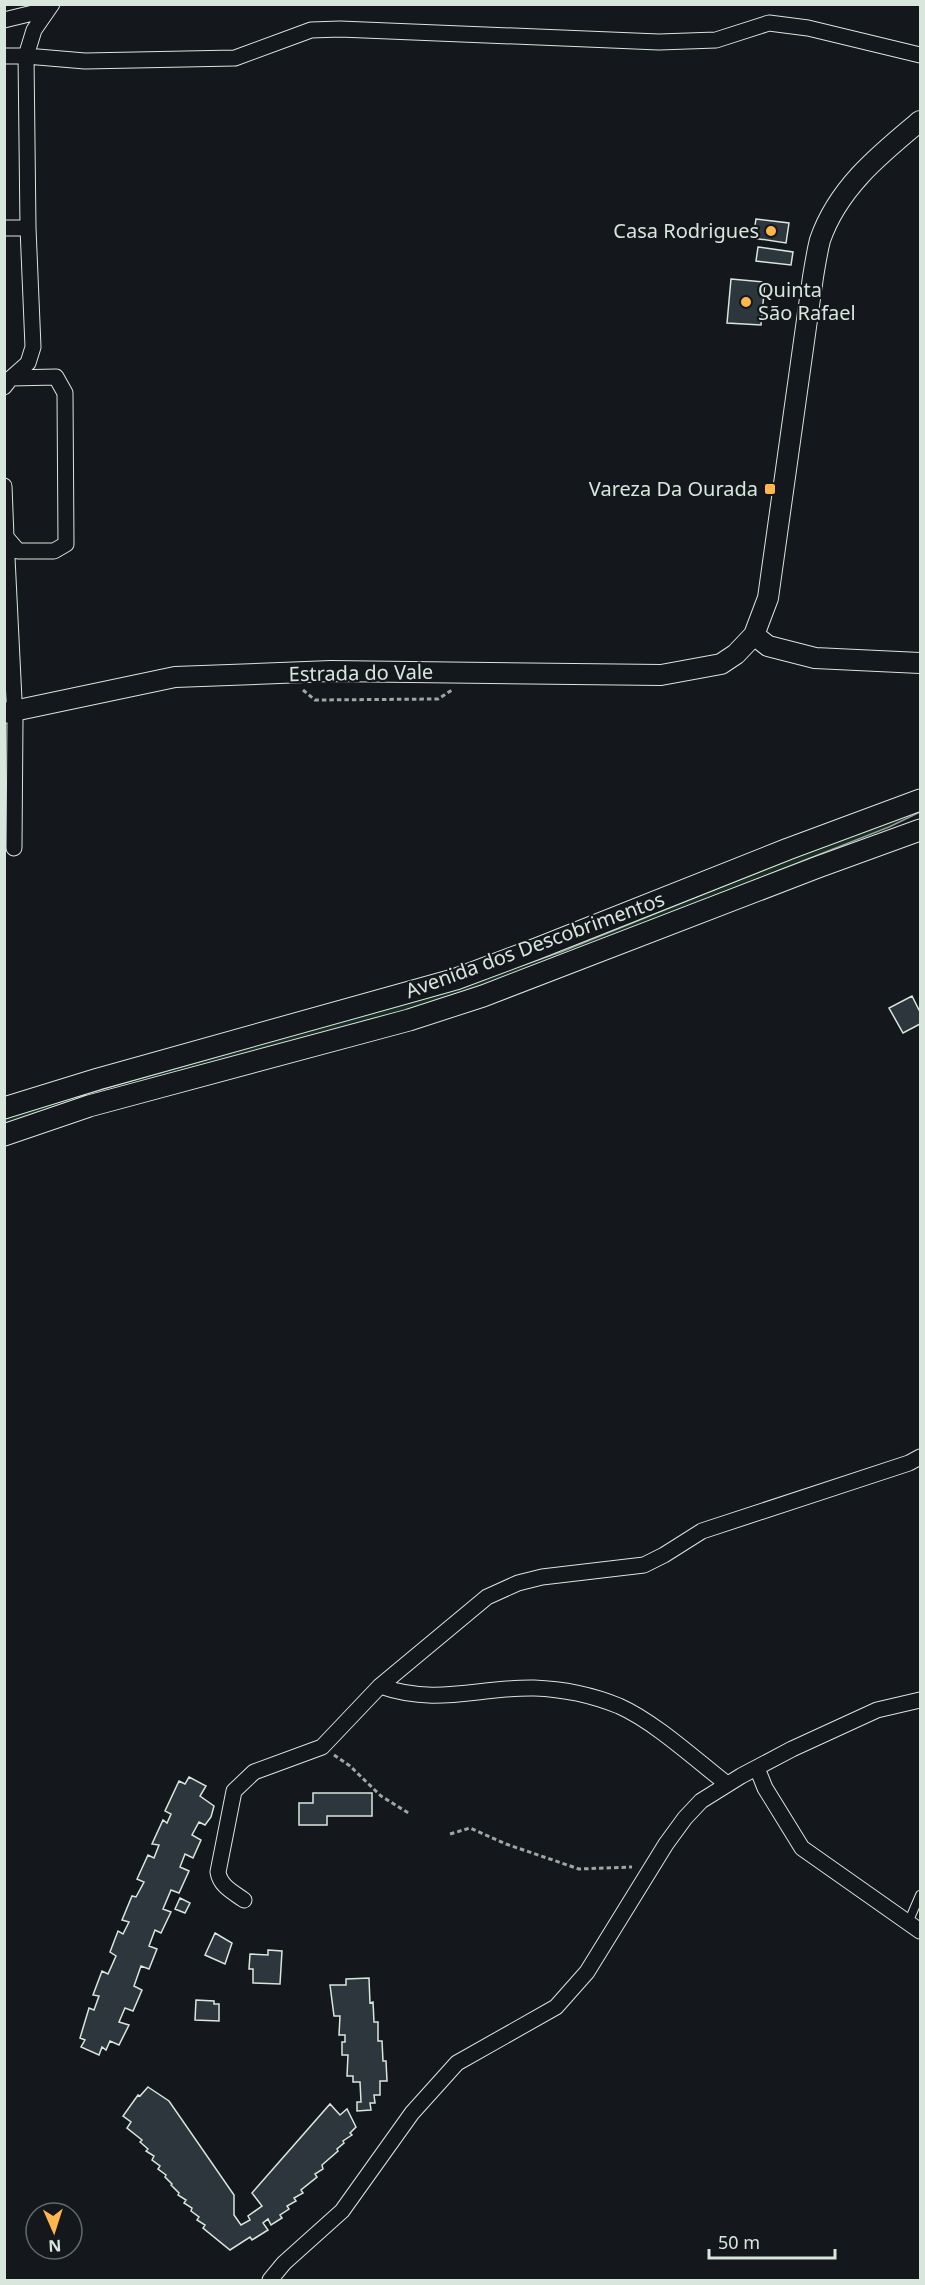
<svg xmlns="http://www.w3.org/2000/svg" width="925" height="2285" font-family="'Noto Sans',sans-serif">
<style>
.green{fill:#1a2d24;stroke:#939e99;stroke-width:1.5}
.building{fill:#2c363c;stroke:#d8e6dc;stroke-width:1.5}
.lines{fill:none;stroke-linecap:round;stroke-linejoin:round}
.service-casing{stroke:#d8e6dc;stroke-width:10}
.minor-casing{stroke:#d8e6dc;stroke-width:17}
.tertiary-casing{stroke:#d8e6dc;stroke-width:22}
.secondary-casing{stroke:#d8e6dc;stroke-width:23}
.path{stroke:#9da8a2;stroke-width:3;stroke-dasharray:4.5 3;stroke-linecap:butt}
.service{stroke:#14181c;stroke-width:8}
.minor{stroke:#14181c;stroke-width:15}
.tertiary{stroke:#14181c;stroke-width:20}
.secondary{stroke:#14181c;stroke-width:21}
.poi-dot{fill:#ffb74d;stroke:#14181c;stroke-width:2}
.labels{text-anchor:middle;stroke-width:4.5;stroke-linejoin:round;paint-order:stroke}
.poi-label{font-size:20px;fill:#d8e6dc;stroke:#14181c;text-anchor:end}
.street-label{font-size:20px;fill:#d8e6dc;stroke:#14181c}
</style>
<rect width="100%" height="100%" fill="#14181c"/>
<path class="green" d="M920,809V812L889,827L480,988L383,1018L5,1126V1118L12,1115L450,990L561,952L871,826Z"/>
<path class="building" d="M756,219L789,223L786,243L753,238Z
M758,247L793,252L791,265L756,261Z
M731,279L765,282L761,325L727,323Z
M912,996L920,1012V1024L903,1033L889,1008Z
M189,1777L206,1786L200,1796L214,1806L211,1817L205,1825L199,1822L192,1835L201,1840L193,1858L185,1854L180,1867L189,1871L179,1893L171,1890L163,1909L171,1912L161,1933L155,1930L149,1946L157,1949L149,1969L141,1966L134,1986L142,1990L133,2011L125,2008L119,2022L129,2025L119,2045L110,2041L106,2050L102,2047L99,2055L81,2047L85,2040L80,2038L89,2008L94,2010L99,1996L93,1995L102,1971L108,1974L116,1956L110,1952L118,1931L123,1934L129,1922L122,1920L132,1896L136,1897L144,1882L137,1879L148,1855L154,1858L159,1845L152,1844L163,1820L167,1823L171,1814L165,1811L179,1781L185,1784Z
M313,1793H372V1816H327V1825H299V1803H313Z
M180,1898L190,1903L185,1913L175,1909Z
M215,1933L232,1943L225,1964L205,1955Z
M268,1950L282,1951L280,1984L253,1983V1969H249L250,1954L268,1955Z
M369,1978L370,2003L373,2002L374,2022H378V2041H382L383,2061H386L387,2081H380V2095H374L375,2103H370L371,2110L357,2111V2102H361L360,2082H353V2076H347L348,2055H342V2042H345V2035H339L340,2016H334L330,1985H346V1979Z
M196,2000L214,2001V2004H219V2021L195,2020Z
M148,2087L169,2101L234,2195V2215L241,2225L250,2220L248,2216L262,2206L252,2193L330,2104L340,2115L347,2109L356,2127L350,2133L352,2135L343,2141L344,2143L337,2149L338,2151L322,2165L323,2169L315,2174L317,2177L301,2190L303,2193L294,2198L296,2201L287,2206L289,2209L280,2215L282,2218L271,2225L268,2219L263,2223L268,2230L252,2240L250,2237L230,2250L203,2228L205,2225L197,2220L199,2217L191,2211L192,2208L184,2203L186,2200L178,2195L179,2193L171,2185L172,2184L165,2177L166,2175L158,2169L160,2166L152,2160L154,2156L146,2151L148,2149L140,2142L142,2140L127,2128L131,2122L123,2116L138,2095L140,2096Z"/>
<g class="lines">
<g class="service-casing">
<path id="service" d="M908,1923L920,1895"/>
</g>
<g class="minor-casing">
<path id="minor" d="M4,20L33,13L50,5
M4,56H26L85,61L235,58L311,30L340,29L659,42L716,40L769,23L808,28L920,55
M4,228H28
M11,378L28,363L33,347L28,228L26,56L34,30L52,4
M4,387L11,378L56,377L65,393L66,544L54,551H18L6,537L4,486
M6,537L15,720L14,848
M380,1686C437,1706 478,1687 534,1688C563,1689 592,1695 619,1706C655,1722 696,1760 727,1784
M757,1768L765,1788L802,1848L920,1931
M244,1900C233,1892 220,1886 218,1872L234,1791L254,1772L322,1747L380,1686L487,1597L518,1583L542,1577L644,1565L664,1555L702,1531L909,1463L920,1457
M270,2280L284,2263L342,2211L412,2113L457,2063L556,2007L587,1972L666,1844L685,1818L701,1801L741,1776L792,1749L877,1710L920,1700"/>
</g>
<g class="tertiary-casing">
<path id="tertiary" d="M754,635L768,646L815,658L920,663
M4,713L175,677L331,671L661,675L721,664L736,654L754,635L768,598L813,277C815,265 817,252 820,240C838,188 879,155 920,121"/>
</g>
<g class="secondary-casing">
<path id="secondary" d="M4,1108L98,1079L456,979L536,949L788,849L920,800
M4,1135L89,1106L409,1020L483,996L818,867L920,830"/>
</g>
<path class="path" d="M303,690L315,700L438,699L452,690
M334,1755L350,1766L381,1796L410,1814
M450,1834L470,1828L506,1844L579,1869L632,1867"/>
<use href="#service" class="service"/>
<use href="#minor" class="minor"/>
<use href="#tertiary" class="tertiary"/>
<use href="#secondary" class="secondary"/>
</g>
<g class="poi-dot">
<circle cx="771" cy="231" r="6"/>
<circle cx="746" cy="302" r="6"/>
<rect x="764" y="483" width="12" height="12" rx="3"/>
</g>
<g class="labels">
<g class="poi-label">
<text x="759" y="238">Casa Rodrigues</text>
<text x="758" y="297" text-anchor="start">Quinta<tspan x="758" dy="23">São Rafael</tspan></text>
<text x="758" y="496">Vareza Da Ourada</text>
</g>
<g class="street-label">
<text transform="translate(361 673) rotate(-1)" y="7">Estrada do Vale</text>
<text transform="translate(535 945) rotate(-20)" y="7">Avenida dos Descobrimentos</text>
</g>
</g>
<rect width="925" height="2285" fill="none" stroke="#d8e6dc" stroke-width="12"/>
<g transform="translate(54 2231) rotate(177)"><circle r="28" fill="#14181c" stroke="#626a69" stroke-width="1.5"/>
<path d="M0-4.5L10 22L0 15L-10 22Z" fill="#ffb74d"/>
<text y="-9" font-size="16" font-weight="bold" text-anchor="middle" fill="#d8e6dc">N</text>
</g>
<path d="M709 2249v9h126v-9" fill="none" stroke="#d8e6dc" stroke-width="3"/>
<text x="718" y="2249" font-size="18" fill="#d8e6dc" stroke="#14181c" stroke-width="4.5" paint-order="stroke">50 m</text>
</svg>
